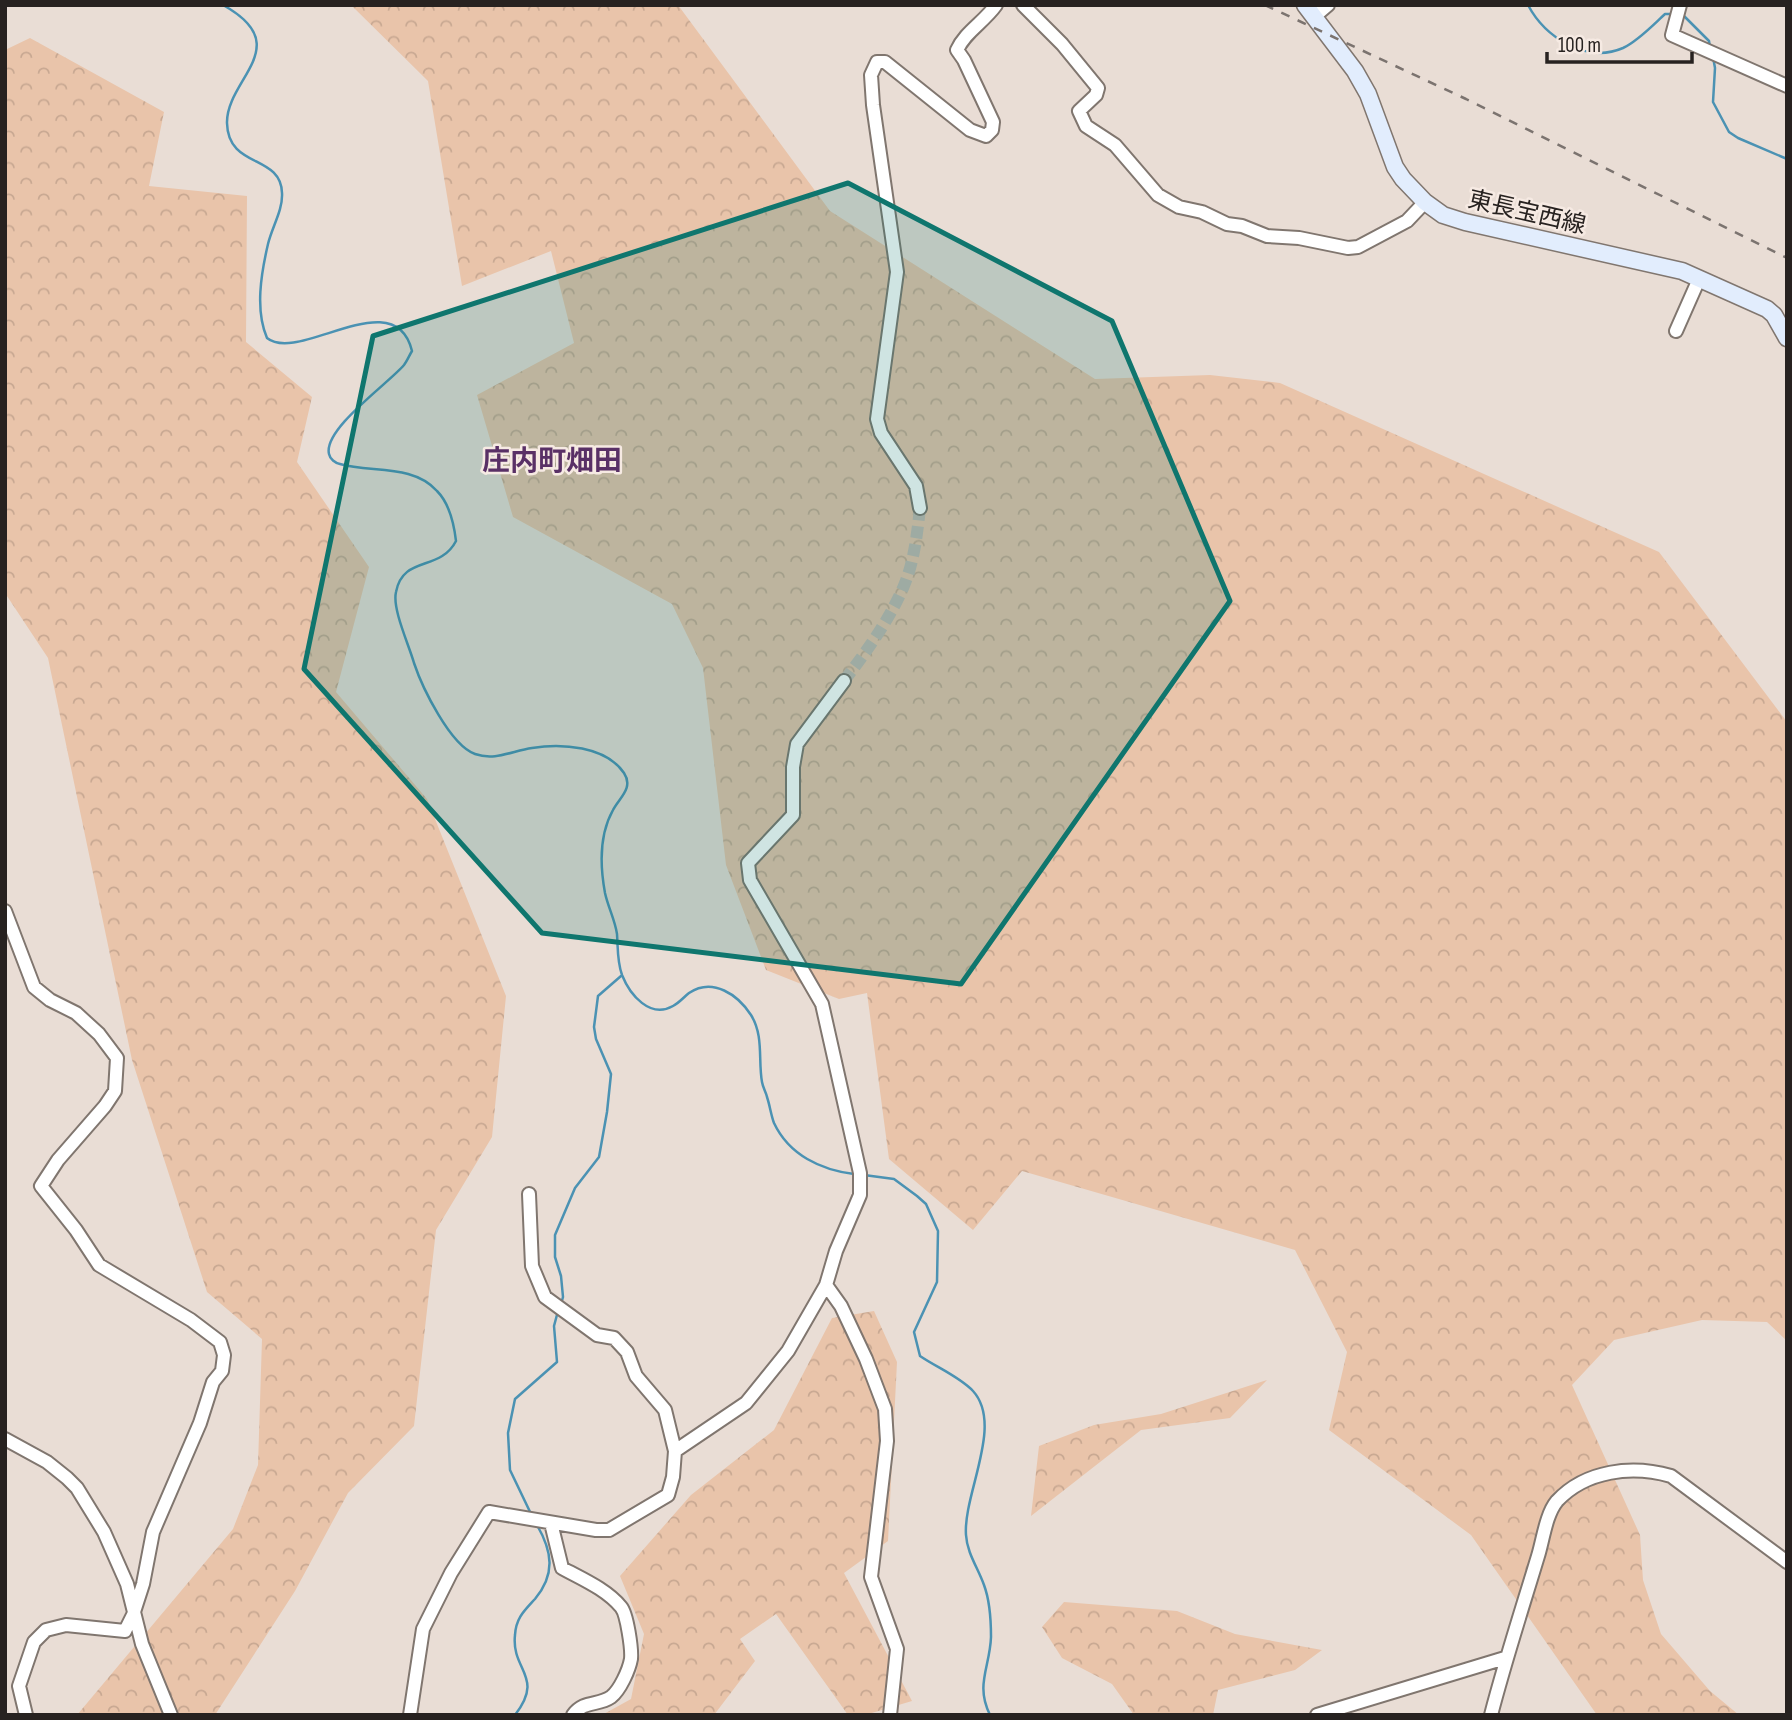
<svg xmlns="http://www.w3.org/2000/svg" width="1792" height="1720" font-family="'Sofia Sans Condensed','Noto Sans JP',sans-serif">
<style>
.forest{fill:url(#forest-crowns)}
.lines{fill:none;stroke-linecap:round;stroke-linejoin:round}
.stream{stroke:#4b92b3;stroke-width:2.5}
.street-tunnel{stroke:#c2b8b1;stroke-width:12;stroke-dasharray:12 6;stroke-linecap:butt}
.street-casing{stroke:#80766f;stroke-width:16}
.secondary-casing{stroke:#80766f;stroke-width:19}
.street{stroke:#fff;stroke-width:12}
.secondary{stroke:#e2edfd;stroke-width:16}
.rail{stroke:#7b736f;stroke-width:2.5;stroke-dasharray:9 9;stroke-linecap:butt}
.marked{fill:#0f766e;fill-opacity:0.2;stroke:#0f766e;stroke-width:5;stroke-linejoin:round}
.labels{text-anchor:middle;stroke-width:5;stroke-linejoin:round;paint-order:stroke}
.street-label{font-size:24px;fill:#272220;stroke:#f6eae3}
.quarter-label{font-size:28px;font-weight:bold;fill:#593066;stroke:#f6eae3}
</style>
<defs>
<pattern id="forest-crowns" width="20" height="18" patternUnits="userSpaceOnUse" patternTransform="scale(1.75)"><rect width="20" height="18" fill="#e9c4aa"/><path d="M2 6a3 3 0 1 1 6 0M12 15a3 3 0 1 1 6 0" fill="none" stroke="#c8a892"/></pattern>
</defs>
<rect width="100%" height="100%" fill="#e9ddd5"/>
<path class="forest" d="M351,5H678L830,211L1095,379L1210,375L1280,383L1659,552L1787,722V1341L1767,1322L1702,1320L1614,1340L1572,1385L1640,1535L1643,1580L1661,1634L1710,1691L1739,1715H1597L1471,1535L1329,1430L1347,1352L1295,1250L1022,1171L973,1230L889,1159L867,993L839,999L766,970L726,865L703,668L672,604L513,517L477,395L574,343L551,251L462,286L428,81Z
M30,38L164,112L149,186L247,196L246,342L312,397L297,462L369,567L336,692L427,799L506,996L492,1137L436,1230L414,1426L348,1493L295,1591L215,1715H77L233,1529L258,1465L262,1339L207,1292L132,1060L48,658L5,593V50Z
M874,1311L897,1362L888,1541L844,1573L912,1701L865,1715H848L776,1614L740,1639L755,1661L714,1715H602L631,1699L644,1634L620,1576L691,1495L774,1430L832,1318Z
M1267,1380L1230,1418L1141,1430L1031,1516L1039,1446L1094,1425L1161,1414Z
M1064,1602L1177,1611L1235,1634L1322,1650L1295,1670L1218,1690L1213,1715H1134L1112,1684L1062,1658L1042,1627Z"/>
<g class="lines">
<path class="stream" d="M223,5C297,46 226,79 227,123C228,169 281,154 282,193C283,210 272,227 268,244C261,274 255,310 267,338C299,364 395,281 412,351C409,356 407,361 404,365C389,383 323,429 329,454C330,459 335,463 340,464C371,473 413,464 437,491C449,503 454,524 456,541C440,572 403,555 396,592C392,609 409,645 414,663C422,687 450,745 475,754C495,761 512,751 532,748C561,743 606,746 624,773C634,788 619,798 613,810C599,835 600,866 605,893C608,907 615,920 617,934C618,948 617,961 622,975C630,995 650,1019 673,1006C679,1003 684,997 689,993C713,977 738,995 751,1015C764,1036 758,1060 762,1082C763,1088 766,1092 767,1097C770,1106 771,1115 774,1123C789,1155 821,1170 854,1174
M1528,5C1545,37 1586,64 1623,48C1638,41 1653,25 1665,14H1674
M1683,15L1709,41L1710,47
M1713,57L1715,68L1713,102L1729,132L1738,138L1787,159
M864,1175L894,1179L917,1196L926,1204L938,1231L937,1282L914,1332L920,1356C936,1367 960,1377 973,1391C1004,1425 963,1494 966,1535C967,1553 978,1568 984,1585C990,1601 991,1620 991,1637C990,1667 975,1685 990,1715
M561,1304L563,1297L561,1276L555,1257V1235L575,1188L599,1157L607,1112L611,1074L596,1039L594,1027L598,996L621,976
M532,1516L510,1470L508,1433L515,1399L557,1362L554,1326L558,1311
M515,1715C545,1676 511,1671 515,1635C516,1618 524,1611 535,1599C556,1574 552,1551 537,1525"/>
<path class="street-tunnel" d="M844,681C866,652 888,622 903,588C914,563 917,535 920,508"/>
<g class="street-casing">
<path id="street" d="M1023,5L1062,44L1098,88L1096,95L1079,111L1086,126L1115,145L1158,195L1179,207L1202,212L1227,224L1242,226L1267,236L1299,238L1348,248L1358,247L1407,221L1425,202
M1680,5L1672,35L1787,86
M1314,17L1328,5
M1676,331L1699,279
M920,508L916,486L881,433L877,419L897,272L873,105L871,75L877,62H885L970,130L986,136L992,130L993,122L964,60L957,50C965,32 984,22 996,5
M5,911L34,987L50,1000L76,1013L99,1034L117,1058L115,1091L105,1106L58,1160L41,1186L76,1230L99,1265L191,1320L220,1342L224,1355L222,1371L213,1382L200,1423L153,1532L143,1584L133,1615L125,1631L66,1625L46,1630L34,1642L19,1686L26,1715
M826,1285L841,1306L866,1359L885,1409L887,1441L871,1577L897,1649L890,1715
M5,1439L47,1462L67,1478L77,1488L104,1532L127,1584L142,1644L171,1715
M675,1451L746,1403L788,1351L826,1285L836,1251L860,1195V1173L822,1004L750,880L748,863L793,815V767L797,744L844,681
M551,1523L562,1568C582,1579 606,1589 621,1607C627,1614 632,1649 631,1659C629,1670 620,1690 611,1697C598,1706 584,1700 573,1715
M410,1715L423,1629L451,1573L489,1512L596,1530H609L668,1495L673,1477L675,1451L665,1410L636,1376L627,1352L614,1338L597,1335L545,1297L532,1266L529,1194
M1317,1715L1505,1658
M1491,1715C1505,1661 1522,1609 1538,1556C1543,1540 1546,1514 1557,1501C1586,1470 1632,1465 1671,1476L1787,1562"/>
</g>
<g class="secondary-casing">
<path id="secondary" d="M1305,5L1355,71L1368,94L1395,167L1403,179L1425,202L1443,215L1465,222L1682,271L1767,309L1774,315L1787,338"/>
</g>
<use href="#street" class="street"/>
<use href="#secondary" class="secondary"/>
<path class="rail" d="M1265,5L1466,99L1787,258"/>
</g>
<path class="marked" d="M848,183L1112,321L1230,601L961,984L542,933L304,669L373,336Z"/>
<g class="labels">
<g class="street-label">
<text transform="translate(1527 212) rotate(13)" y="8">東長宝西線</text>
</g>
<g class="quarter-label">
<text x="552" y="470">庄内町畑田</text>
</g>
</g>
<rect width="1792" height="1720" fill="none" stroke="#272220" stroke-width="14"/>
<path d="M1547 52v10h145v-10" fill="none" stroke="#272220" stroke-width="3.5"/>
<text x="1558" y="52" font-size="21" fill="#272220" stroke="#f6eae3" stroke-width="5" paint-order="stroke">100 m</text>
</svg>
